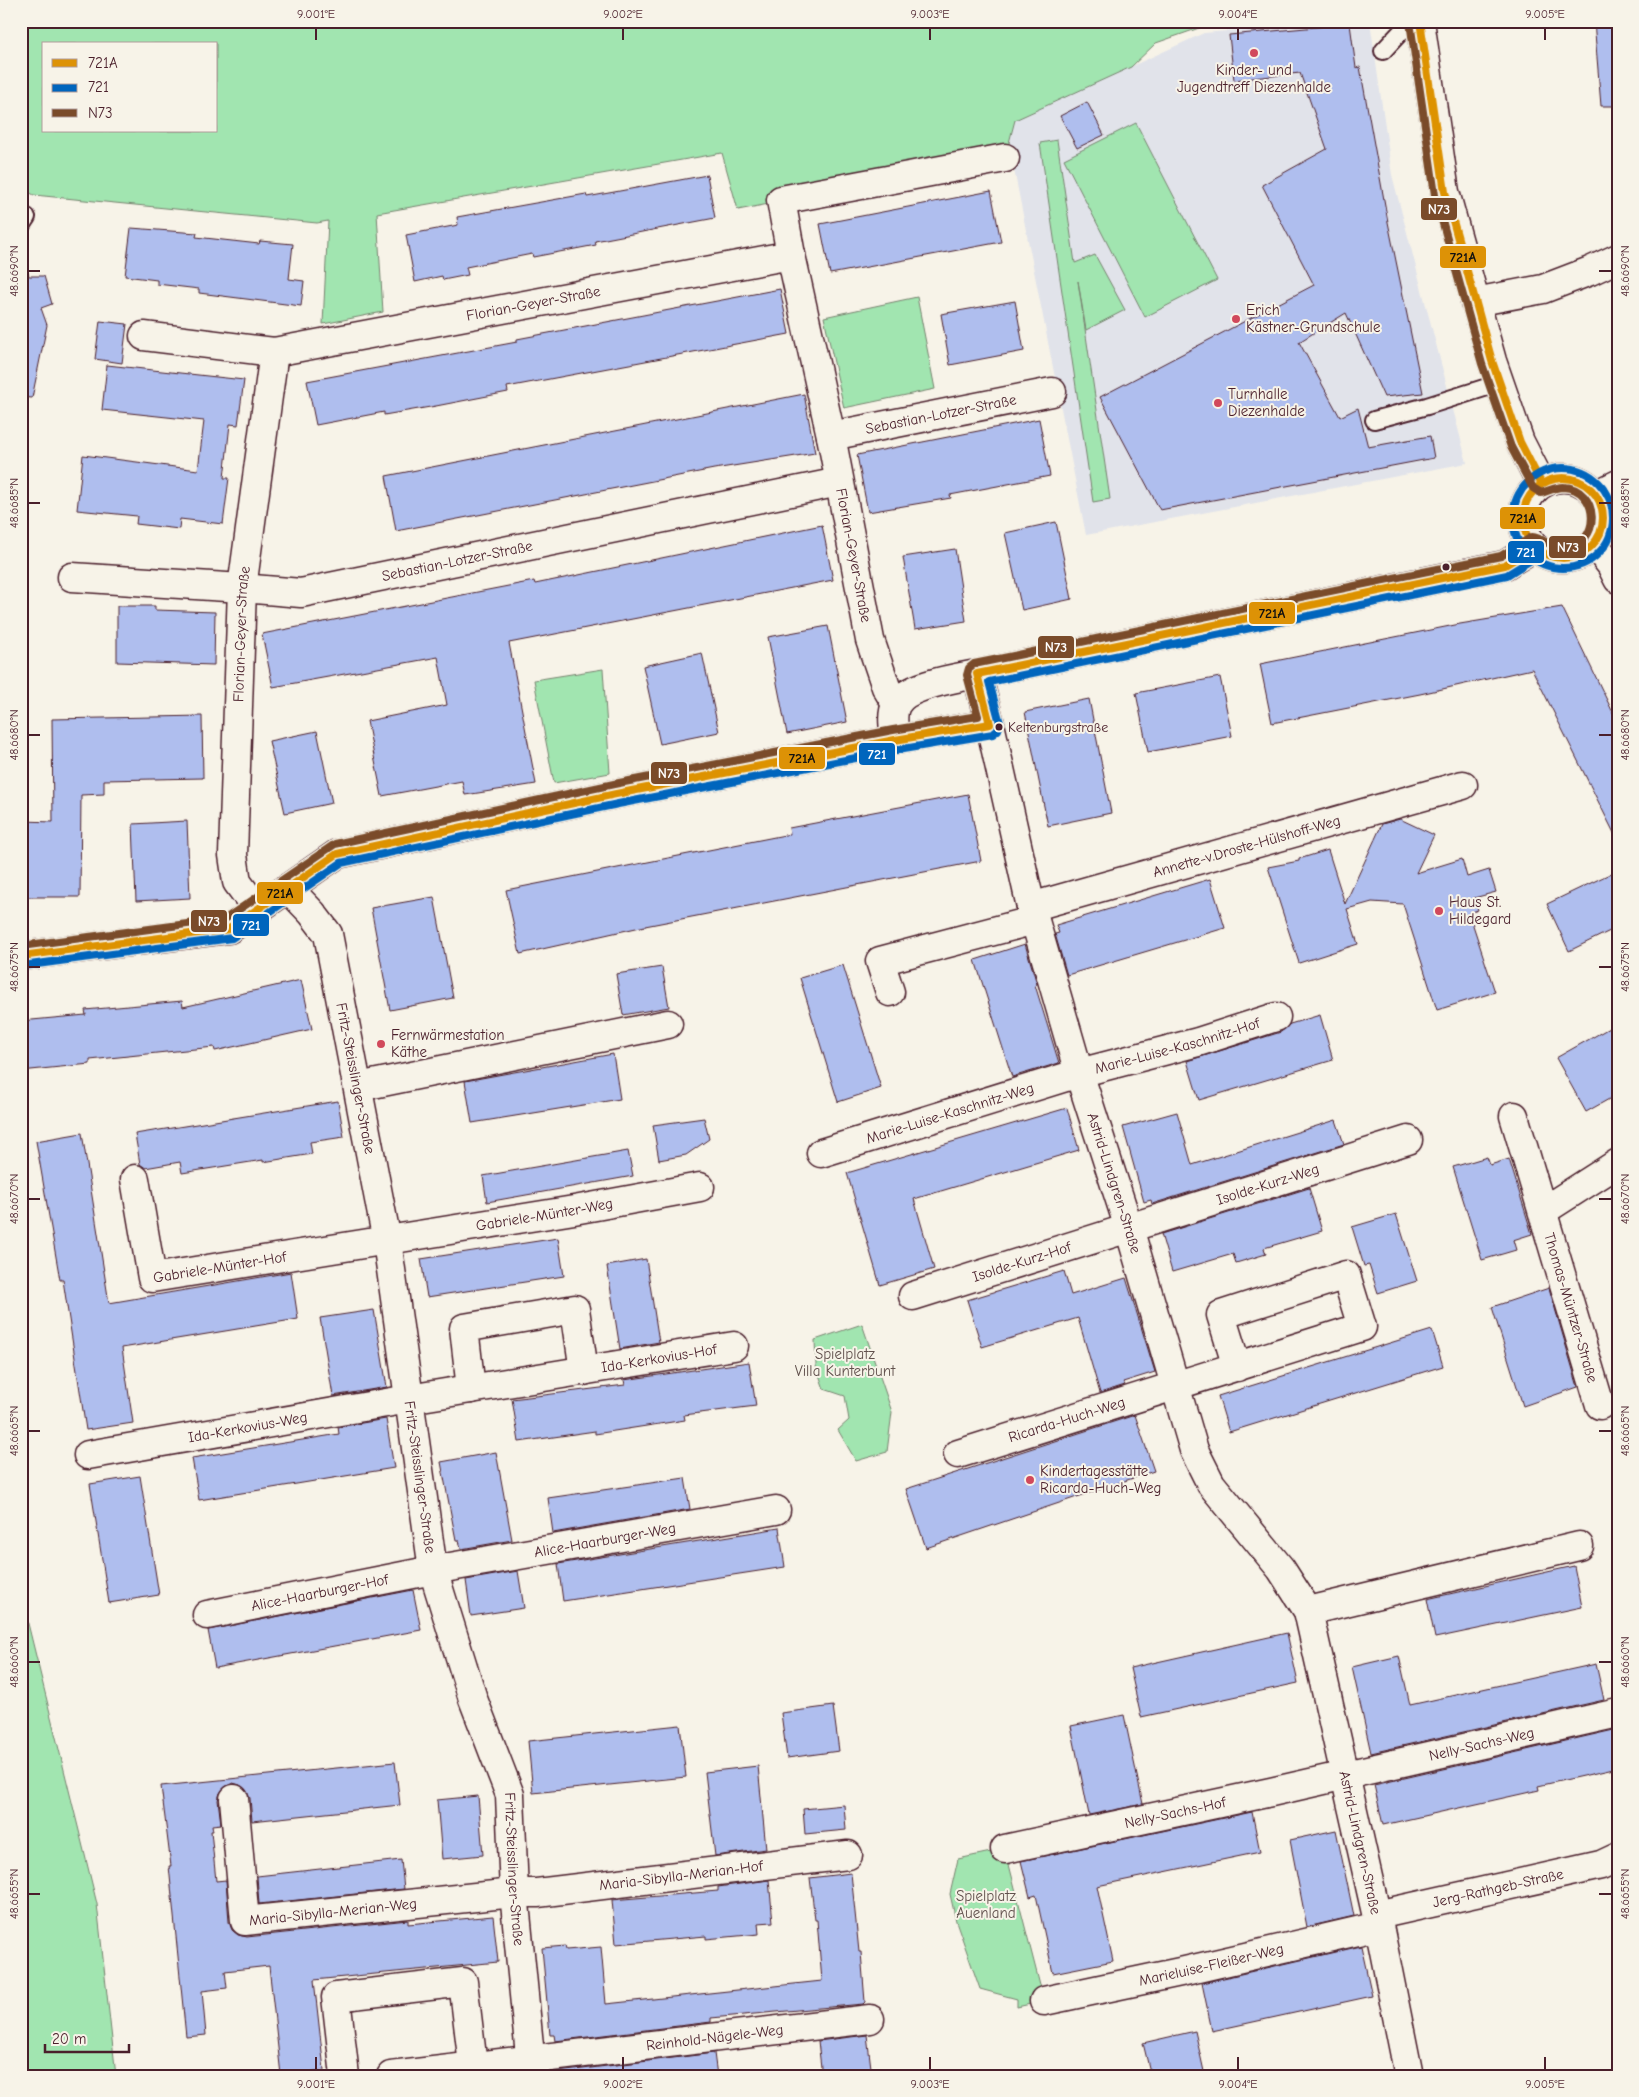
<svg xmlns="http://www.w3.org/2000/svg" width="1639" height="2097" font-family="'Comic Neue',sans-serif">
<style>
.built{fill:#e1e3ea}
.green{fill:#a1e5b0;stroke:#76826e;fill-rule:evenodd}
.building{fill:#afbeee;stroke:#4a1f2b}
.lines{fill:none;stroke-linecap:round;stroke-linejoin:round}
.lane-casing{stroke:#4a1f2b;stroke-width:20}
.street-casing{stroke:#4a1f2b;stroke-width:31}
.secondary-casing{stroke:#4a1f2b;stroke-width:31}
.lane{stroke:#f7f3e8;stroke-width:16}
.street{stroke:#f7f3e8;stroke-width:28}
.secondary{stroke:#f7f3e8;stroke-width:28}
.bus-1-casing{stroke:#f7f3e8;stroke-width:11}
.bus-2-casing{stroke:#f7f3e8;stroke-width:11}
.bus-3-casing{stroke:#f7f3e8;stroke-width:11}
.bus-1{stroke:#dd9206;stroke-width:8}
.bus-2{stroke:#0065bd;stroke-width:8}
.bus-3{stroke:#7a4b2a;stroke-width:8}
.ticks{fill:none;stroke:#4a1f2b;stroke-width:2}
.poi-dot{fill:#d1495b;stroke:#f7f3e8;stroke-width:2}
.bus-dot{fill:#4a1f2b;stroke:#f7f3e8;stroke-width:2}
.labels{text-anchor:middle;stroke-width:4;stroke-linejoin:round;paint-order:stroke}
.bus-label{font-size:14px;fill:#4a1f2b;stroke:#f7f3e8;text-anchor:start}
.poi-label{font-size:15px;fill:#4a1f2b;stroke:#f7f3e8;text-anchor:start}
.street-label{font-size:15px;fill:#4a1f2b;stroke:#f7f3e8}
.park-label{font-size:15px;fill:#60504c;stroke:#f7f3e8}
.line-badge{stroke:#f7f3e8;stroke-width:2}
.badge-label{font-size:14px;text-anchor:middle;font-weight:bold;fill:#fff}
.pale-badge-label{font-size:14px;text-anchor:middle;font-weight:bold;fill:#111}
.neatline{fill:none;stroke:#4a1f2b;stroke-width:2}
.ticks-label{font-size:12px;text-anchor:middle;fill:#4a1f2b}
</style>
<rect width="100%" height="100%" fill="#f7f3e8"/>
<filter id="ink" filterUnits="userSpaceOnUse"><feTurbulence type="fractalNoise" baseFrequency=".02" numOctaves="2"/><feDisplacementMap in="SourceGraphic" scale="10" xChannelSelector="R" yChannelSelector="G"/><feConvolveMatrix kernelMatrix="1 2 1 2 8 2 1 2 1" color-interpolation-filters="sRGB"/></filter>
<g filter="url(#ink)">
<path class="built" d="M1344,21H1370L1392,175L1467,463L1086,535L1009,144L1015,120L1204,33Z"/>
<path class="green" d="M21,21H1245L1202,27L1156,43L1131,67L1015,120L1005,158L738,210L722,153L377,213L383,312L323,324L328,221L317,223L34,195L21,188ZM44,44H216V131H44Z
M1136,123L1217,280L1145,317L1064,159Z
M1057,140L1075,263L1095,255L1125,310L1086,330L1078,281L1110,499L1093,502L1040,143Z
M917,297L935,389L844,408L824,317Z
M603,669L610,773L554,783L534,680Z
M862,1324L892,1412L887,1452L856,1461L838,1430L849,1420L845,1396L824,1389L816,1366L815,1340Z
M21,1595L97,1904L116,2076H21Z
M1005,1849L1044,2001L1017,2007V1999L980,1989L956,1921L950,1894L958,1859Z"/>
<path class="building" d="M1594,21H1618V106H1601Z
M1350,24L1356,68L1360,67L1388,222L1423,393L1384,397L1346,313L1299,342L1340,417L1358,408L1368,447L1430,436L1434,458L1160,510L1100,397L1314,285L1262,185L1327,149L1300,73L1234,80L1229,35Z
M1087,102L1104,135L1077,148L1060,116Z
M707,175L715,218L595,241L596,245L533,257L532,254L466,267L468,275L443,280L442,276L415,282L406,235L458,225L457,217L586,194L587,197Z
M991,191L1001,242L830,274L820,224Z
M131,228L197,233L196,237L259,244L260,241L293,244L289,279L304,281L301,306L199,293V289L157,284V280L125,276Z
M21,263H25L29,276H44L52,304L41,308L47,325L32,398L21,397Z
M780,289L789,334L507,387L508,392L436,406L384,415V412L316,425L307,381L517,342V339Z
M1015,301L1024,351L950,365L941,314Z
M100,321L127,324L122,363L95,359Z
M107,365L244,380L238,425L230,424L224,478H229L223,524L180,519L179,529L136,524L137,516L77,510L83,455L198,470L204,421L102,410Z
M804,394L815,453L714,469L396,531L386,476Z
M1039,419L1050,476L950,495L951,498L868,512L857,455Z
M1056,522L1072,599L1022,610L1005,533Z
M822,525L833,580L509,643L536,784L465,795L462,781L382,796L367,721L447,705L438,657L273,687L262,634L534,581L535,584Z
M955,549L966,621L915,629L903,557Z
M117,606H155V610L215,612L214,665L117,662Z
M1562,607L1618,723V841L1532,669L1420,694L1272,723L1260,664L1460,624Z
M828,626L847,722L787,734L768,637Z
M702,653L719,732L660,744L643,666Z
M1220,677L1232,736L1148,752L1136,693Z
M1089,699L1111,813L1048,826L1025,712Z
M202,716L203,778L104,780V794L81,795L80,897H22L23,821L53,822L52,719Z
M317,731L332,803L285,813L269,741Z
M968,794L981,861L645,926L520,954L506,890L790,834L789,828Z
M1400,819L1434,835L1416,873L1462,859L1467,877L1489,870L1496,892L1474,898L1478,910L1469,913L1495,992L1437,1010L1403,904L1372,902L1347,909L1358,944L1299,963L1268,867L1299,861V859L1328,850L1345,904L1382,824Z
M187,821L190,898L136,901L133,824Z
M1618,870V927L1569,951L1547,904Z
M1210,879L1225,928L1067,975L1055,934L1059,933L1056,925Z
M434,897L453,998L390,1010L371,908Z
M1025,944L1037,984L1035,985L1059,1063L1012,1077L975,960Z
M843,965L881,1088L838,1102L800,978Z
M662,967L669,1007L623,1015L616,974Z
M301,980L312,1029L215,1051L214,1047L90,1060V1064L21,1071V1021L86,1015L85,1010L182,1001L183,1007Z
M1320,1015L1333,1060L1199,1100L1187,1061L1281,1032L1290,1024Z
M1618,1023V1094L1586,1112L1556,1058Z
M613,1054L620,1099L472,1123L465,1081Z
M338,1101L344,1137L310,1142L312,1154L263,1162V1160L182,1173L180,1162L145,1168L140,1164L135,1134Z
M1067,1108L1079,1150L914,1199L934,1269L880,1285L847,1173Z
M1177,1112L1192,1165L1336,1120L1344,1144L1152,1204L1151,1200L1144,1202L1123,1127Z
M704,1118L709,1139L686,1155L659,1160L653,1125Z
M82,1133L109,1303L291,1272L298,1319L122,1348L133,1423L86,1430L63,1280H60L36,1141Z
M628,1151L633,1176L487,1202L483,1176Z
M1487,1157L1490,1165L1509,1159L1532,1234L1513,1240L1516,1250L1482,1260L1453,1167Z
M1309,1188L1322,1231L1264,1248L1266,1254L1236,1263L1233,1254L1172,1272L1161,1234Z
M1396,1214L1417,1281L1378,1293L1369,1265L1364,1266L1352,1227Z
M558,1238L564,1276L427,1297L421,1259Z
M646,1259L659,1342L620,1349L607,1266Z
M1064,1271L1071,1295L1126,1278L1155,1372L1123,1382L1125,1385L1100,1393L1078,1318L982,1347L967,1300Z
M1549,1288L1578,1387L1523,1406L1492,1307Z
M374,1310L387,1387L333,1396L320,1318Z
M1432,1330L1443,1366L1229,1432L1218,1396Z
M749,1362L756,1406L684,1415L685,1420L595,1434V1431L519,1442L512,1399L625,1385L624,1380Z
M1135,1415L1154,1471L926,1548L906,1489Z
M386,1419L394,1468L199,1500L192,1458L339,1434L338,1427Z
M496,1452L512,1540L461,1549L459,1540H456L441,1462Z
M140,1476L159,1595L109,1603L90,1484Z
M685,1478L690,1509L553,1533L548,1498Z
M779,1528L785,1567L563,1601L558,1564Z
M1574,1566L1582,1607L1435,1638L1427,1599Z
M518,1571L524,1608L471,1616L466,1580Z
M413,1590L421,1630L215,1668L208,1630Z
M1287,1633L1298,1683L1141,1717L1130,1668Z
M1399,1656L1410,1705L1596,1664L1604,1700L1371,1753L1352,1667Z
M833,1706L839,1751L787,1758L781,1713Z
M1124,1715L1143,1804L1089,1815L1071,1726Z
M680,1725L686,1777L533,1793L528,1741Z
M1618,1729V1768L1538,1786L1539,1790L1383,1825L1374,1785Z
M395,1762L400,1805L252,1821L250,1798L246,1790L240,1785L233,1783L225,1787L220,1793L218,1800L221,1824L212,1825L213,1831H211L216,1881L226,1880L229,1922L232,1930L238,1935L247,1937L408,1920V1924L493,1916L498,1962L314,1980L324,2070L281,2075L269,1966L225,1971L227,1988L202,1991L206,2035L186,2037L169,1866H171L161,1786Z
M758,1766L766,1849L715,1856L705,1772Z
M478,1796L483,1855L442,1859L437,1800Z
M844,1805L846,1830L805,1834L803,1809Z
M1252,1812L1260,1852L1097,1886L1113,1961L1053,1973L1036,1895L1030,1897L1021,1861Z
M1336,1830L1354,1916L1307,1927L1290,1840Z
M401,1860L404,1889L259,1904L257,1876Z
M851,1873L859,1952H861L865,2002L863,2004L711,2018V2022L555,2041L554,2035H550L542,1948L565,1946L566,1950L601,1947L606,2004L822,1981L817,1920H815L810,1878Z
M769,1880L773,1922L758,1923L759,1934L706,1939V1936L616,1944L612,1900L718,1891V1887Z
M1361,1946L1372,1996L1212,2031L1202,1983Z
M1195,2031L1205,2076H1151L1143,2043Z
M867,2035L872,2076H822L818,2041Z
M714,2053L717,2076H558V2072Z"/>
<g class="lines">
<g class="lane-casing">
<path id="lane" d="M1383,51L1411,21
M21,226L27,217
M1374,420L1427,406L1500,383"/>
</g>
<g class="street-casing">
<g id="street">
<path d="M791,255L781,200L1005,158"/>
<path d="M1475,302L1543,289L1590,271L1618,258"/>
<path d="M144,336L274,352"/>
<path id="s1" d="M831,436L1052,392"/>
<path d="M1596,495L1618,484"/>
<path id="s2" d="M72,577L242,588L301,593L839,482"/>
<path id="s3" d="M990,724L1031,907L1079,1073L1129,1228L1194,1450L1211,1484L1281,1569L1308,1611L1379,1926L1409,2076"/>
<path id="s4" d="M288,888L312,913L328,934L387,1241L433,1570L473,1699L510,1795L514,1893L532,2076"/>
<path id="s5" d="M1031,907L1463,785"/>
<path id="s6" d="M257,909L237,882L233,855L242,588L274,352L791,255L831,436L870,640L886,687L896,704"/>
<path d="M890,992L880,961L1035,920"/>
<path d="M358,1087L668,1024"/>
<path id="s7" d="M1514,1116L1600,1405"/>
<path id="s8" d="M821,1153L1079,1073L1198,1042L1276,1017"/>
<path id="s9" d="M135,1179L152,1278L574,1210L700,1187"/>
<path d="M1543,1211L1618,1163"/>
<path id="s10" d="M913,1296L1408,1140"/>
<path d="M471,1389L464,1328L575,1309L584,1371"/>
<path id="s11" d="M958,1454C1092,1411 1227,1370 1362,1327L1346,1275L1221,1315L1237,1367"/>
<path id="s12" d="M88,1455L409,1399L734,1346"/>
<path d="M1308,1611L1579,1546"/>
<path id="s13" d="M207,1615L433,1570L776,1510"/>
<path id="s14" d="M234,1799L245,1921L514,1893H537L848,1855"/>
<path id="s15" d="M1005,1849L1271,1792L1618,1713"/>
<path id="s16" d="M1377,1915L1601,1865L1618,1857"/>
<path id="s17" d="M1044,2001L1185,1971L1379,1926"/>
<path d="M345,2076L336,1997L463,1982L473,2065"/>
<path id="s18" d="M391,2076L870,2019"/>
</g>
</g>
<g class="secondary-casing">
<path id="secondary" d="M1420,21L1445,192L1492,361L1520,442L1541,483
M1523 518a40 40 0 1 1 80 0a40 40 0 1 1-80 0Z
M1594,544L1611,565L1618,579
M895,740C894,729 891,715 896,705C906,685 957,678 977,674
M21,956L229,929L337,854L616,794L895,740L990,724L977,674L1505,565L1534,547"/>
</g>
<use href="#lane" class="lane"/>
<use href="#street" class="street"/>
<use href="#secondary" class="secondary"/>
<g class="bus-1-casing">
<path id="bus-1" d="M1420,21L1445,192L1492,361L1520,442L1541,483
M1523 518a40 40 0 1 1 80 0a40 40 0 1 1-80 0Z
M21,956L229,929L337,854L616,794L895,740L990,724L977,674L1505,565L1534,547"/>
</g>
<g class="bus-2-casing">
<path id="bus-2" d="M1513 518a50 50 0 1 1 100 0a50 50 0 1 1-100 0Z
M22,966L232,938L341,863L618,804L897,750L993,734L998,730L1000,723L989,682L1507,575L1539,555"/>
</g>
<g class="bus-3-casing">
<path id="bus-3" d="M21,946L225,919L335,844L614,784L893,730L978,716L967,675L969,668L974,664L1501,556L1532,537C1544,538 1552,549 1565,548C1602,545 1600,488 1563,487C1555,487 1549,491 1541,493L1533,488L1511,447L1482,364L1435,195L1410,22"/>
</g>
<use href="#bus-1" class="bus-1"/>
<use href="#bus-2" class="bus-2"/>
<use href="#bus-3" class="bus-3"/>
</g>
</g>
<path class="ticks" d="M316,28V40M623,28V40M930,28V40M1238,28V40M1545,28V40M28,271H40M1599,271H1612M28,503H40M1599,503H1612M28,735H40M1599,735H1612M28,967H40M1599,967H1612M28,1199H40M1599,1199H1612M28,1431H40M1599,1431H1612M28,1662H40M1599,1662H1612M28,1894H40M1599,1894H1612M316,2057V2070M623,2057V2070M930,2057V2070M1238,2057V2070M1545,2057V2070"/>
<g class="poi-dot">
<circle cx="1254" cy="53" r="5"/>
<circle cx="1236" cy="319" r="5"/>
<circle cx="1218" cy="403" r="5"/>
<circle cx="1439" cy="911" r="5"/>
<circle cx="381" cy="1044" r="5"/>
<circle cx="1030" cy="1480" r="5"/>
</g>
<g class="bus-dot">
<circle cx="1446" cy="567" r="4.5"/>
<circle cx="999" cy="727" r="4.5"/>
</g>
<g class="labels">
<g class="bus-label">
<text x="1008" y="732">Keltenburgstraße</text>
</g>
<g class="poi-label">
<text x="1254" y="75" text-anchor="middle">Kinder- und<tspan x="1254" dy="17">Jugendtreff Diezenhalde</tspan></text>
<text x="1246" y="315">Erich<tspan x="1246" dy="17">Kästner-Grundschule</tspan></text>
<text x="1228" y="399">Turnhalle<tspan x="1228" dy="17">Diezenhalde</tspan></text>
<text x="1449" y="907">Haus St.<tspan x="1449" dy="17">Hildegard</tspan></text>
<text x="391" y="1040">Fernwärmestation<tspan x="391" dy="17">Käthe</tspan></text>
<text x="1040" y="1476">Kindertagesstätte<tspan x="1040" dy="17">Ricarda-Huch-Weg</tspan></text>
</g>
<g class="street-label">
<text dy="5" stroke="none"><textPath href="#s6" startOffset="830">Florian-Geyer-Straße</textPath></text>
<text dy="5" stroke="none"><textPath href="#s1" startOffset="112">Sebastian-Lotzer-Straße</textPath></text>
<text dy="5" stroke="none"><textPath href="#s6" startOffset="1399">Florian-Geyer-Straße</textPath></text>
<text dy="5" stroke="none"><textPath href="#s2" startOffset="389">Sebastian-Lotzer-Straße</textPath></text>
<text dy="5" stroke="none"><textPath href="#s6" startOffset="282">Florian-Geyer-Straße</textPath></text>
<text dy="5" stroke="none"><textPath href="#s5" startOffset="224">Annette-v.Droste-Hülshoff-Weg</textPath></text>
<text dy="5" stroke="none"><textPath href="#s8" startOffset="372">Marie-Luise-Kaschnitz-Hof</textPath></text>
<text dy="5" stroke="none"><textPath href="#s4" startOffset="208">Fritz-Steisslinger-Straße</textPath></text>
<text dy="5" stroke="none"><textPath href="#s8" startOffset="135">Marie-Luise-Kaschnitz-Weg</textPath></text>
<text dy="5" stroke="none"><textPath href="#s3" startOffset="476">Astrid-Lindgren-Straße</textPath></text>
<text dy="5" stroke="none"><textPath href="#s10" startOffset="372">Isolde-Kurz-Weg</textPath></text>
<text dy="5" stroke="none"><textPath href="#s9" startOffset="498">Gabriele-Münter-Weg</textPath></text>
<text dy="5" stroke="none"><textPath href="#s10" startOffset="114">Isolde-Kurz-Hof</textPath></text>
<text dy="5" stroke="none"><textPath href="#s9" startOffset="169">Gabriele-Münter-Hof</textPath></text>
<text dy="5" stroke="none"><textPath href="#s7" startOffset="200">Thomas-Müntzer-Straße</textPath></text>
<text dy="5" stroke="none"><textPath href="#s12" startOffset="579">Ida-Kerkovius-Hof</textPath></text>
<text dy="5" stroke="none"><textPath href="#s11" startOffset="114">Ricarda-Huch-Weg</textPath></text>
<text dy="5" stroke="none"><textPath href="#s12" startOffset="162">Ida-Kerkovius-Weg</textPath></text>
<text dy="5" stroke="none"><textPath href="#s4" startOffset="612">Fritz-Steisslinger-Straße</textPath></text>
<text dy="5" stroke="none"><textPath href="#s13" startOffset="405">Alice-Haarburger-Weg</textPath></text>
<text dy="5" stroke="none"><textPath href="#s13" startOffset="115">Alice-Haarburger-Hof</textPath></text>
<text dy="5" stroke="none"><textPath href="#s15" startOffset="488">Nelly-Sachs-Weg</textPath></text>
<text dy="5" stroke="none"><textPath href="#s15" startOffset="174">Nelly-Sachs-Hof</textPath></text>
<text dy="5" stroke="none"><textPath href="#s3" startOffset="1190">Astrid-Lindgren-Straße</textPath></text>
<text dy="5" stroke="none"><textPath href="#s4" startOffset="1018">Fritz-Steisslinger-Straße</textPath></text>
<text dy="5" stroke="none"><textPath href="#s14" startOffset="561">Maria-Sibylla-Merian-Hof</textPath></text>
<text dy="5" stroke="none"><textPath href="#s16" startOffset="124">Jerg-Rathgeb-Straße</textPath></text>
<text dy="5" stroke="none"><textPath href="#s14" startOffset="211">Maria-Sibylla-Merian-Weg</textPath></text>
<text dy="5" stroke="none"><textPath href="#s17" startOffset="171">Marieluise-Fleißer-Weg</textPath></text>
<text dy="5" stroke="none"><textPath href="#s18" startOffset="326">Reinhold-Nägele-Weg</textPath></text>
</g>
<g class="park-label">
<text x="845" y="1359">Spielplatz<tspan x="845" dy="17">Villa Kunterbunt</tspan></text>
<text x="986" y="1901">Spielplatz<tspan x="986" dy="17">Auenland</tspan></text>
</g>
</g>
<g class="line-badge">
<rect x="1420" y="197" width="38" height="24" rx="5" fill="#7a4b2a"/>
<rect x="1439" y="245" width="48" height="24" rx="5" fill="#dd9206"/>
<rect x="1499" y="506" width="47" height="24" rx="5" fill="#dd9206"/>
<rect x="1548" y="535" width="39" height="24" rx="5" fill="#7a4b2a"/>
<rect x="1507" y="540" width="38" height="24" rx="5" fill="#0065bd"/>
<rect x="1248" y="601" width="48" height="24" rx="5" fill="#dd9206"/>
<rect x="1037" y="635" width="38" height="24" rx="5" fill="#7a4b2a"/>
<rect x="858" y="742" width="38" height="24" rx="5" fill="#0065bd"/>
<rect x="778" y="746" width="48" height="24" rx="5" fill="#dd9206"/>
<rect x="650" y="761" width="38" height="24" rx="5" fill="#7a4b2a"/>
<rect x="256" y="881" width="48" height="24" rx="5" fill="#dd9206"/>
<rect x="190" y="909" width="38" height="24" rx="5" fill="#7a4b2a"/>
<rect x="232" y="913" width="38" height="24" rx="5" fill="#0065bd"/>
</g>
<g class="badge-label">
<text x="1439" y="214">N73</text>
<text x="1568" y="552">N73</text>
<text x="1526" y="557">721</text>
<text x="1056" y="652">N73</text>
<text x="877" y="759">721</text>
<text x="669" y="778">N73</text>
<text x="209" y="926">N73</text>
<text x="251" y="930">721</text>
</g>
<g class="pale-badge-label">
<text x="1463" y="262">721A</text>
<text x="1523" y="523">721A</text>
<text x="1272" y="618">721A</text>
<text x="802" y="763">721A</text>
<text x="280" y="898">721A</text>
</g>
<rect width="1639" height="2097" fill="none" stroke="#f7f3e8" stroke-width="55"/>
<rect x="42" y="42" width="175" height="90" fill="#f7f3e8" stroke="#b29e9c"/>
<rect x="52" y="59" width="25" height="8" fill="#dd9206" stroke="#b29e9c"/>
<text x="88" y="68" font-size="15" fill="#4a1f2b">721A</text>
<rect x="52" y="84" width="25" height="8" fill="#0065bd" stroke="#b29e9c"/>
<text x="88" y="92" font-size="15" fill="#4a1f2b">721</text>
<rect x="52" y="109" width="25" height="8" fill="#7a4b2a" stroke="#b29e9c"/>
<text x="88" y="118" font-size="15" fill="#4a1f2b">N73</text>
<path d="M45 2044v8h84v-8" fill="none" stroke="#4a1f2b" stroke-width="2.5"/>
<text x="52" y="2044" font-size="15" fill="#4a1f2b" stroke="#f7f3e8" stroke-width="4" paint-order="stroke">20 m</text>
<rect x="28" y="28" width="1584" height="2042" class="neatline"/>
<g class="ticks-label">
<text x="316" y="18">9.001°E</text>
<text x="623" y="18">9.002°E</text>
<text x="930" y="18">9.003°E</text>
<text x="1238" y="18">9.004°E</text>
<text x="1545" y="18">9.005°E</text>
<text transform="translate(14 271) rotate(-90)" y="4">48.6690°N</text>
<text transform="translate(1625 271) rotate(-90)" y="4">48.6690°N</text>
<text transform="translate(14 503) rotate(-90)" y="4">48.6685°N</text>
<text transform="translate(1625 503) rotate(-90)" y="4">48.6685°N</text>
<text transform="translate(14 735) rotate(-90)" y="4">48.6680°N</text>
<text transform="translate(1625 735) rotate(-90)" y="4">48.6680°N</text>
<text transform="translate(14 967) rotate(-90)" y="4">48.6675°N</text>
<text transform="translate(1625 967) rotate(-90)" y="4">48.6675°N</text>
<text transform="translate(14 1199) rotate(-90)" y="4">48.6670°N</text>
<text transform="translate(1625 1199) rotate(-90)" y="4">48.6670°N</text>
<text transform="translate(14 1431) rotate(-90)" y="4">48.6665°N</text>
<text transform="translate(1625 1431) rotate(-90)" y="4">48.6665°N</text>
<text transform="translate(14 1662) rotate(-90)" y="4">48.6660°N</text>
<text transform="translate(1625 1662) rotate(-90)" y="4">48.6660°N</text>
<text transform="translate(14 1894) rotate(-90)" y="4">48.6655°N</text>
<text transform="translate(1625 1894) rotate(-90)" y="4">48.6655°N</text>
<text x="316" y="2088">9.001°E</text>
<text x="623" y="2088">9.002°E</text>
<text x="930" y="2088">9.003°E</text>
<text x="1238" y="2088">9.004°E</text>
<text x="1545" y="2088">9.005°E</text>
</g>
</svg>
